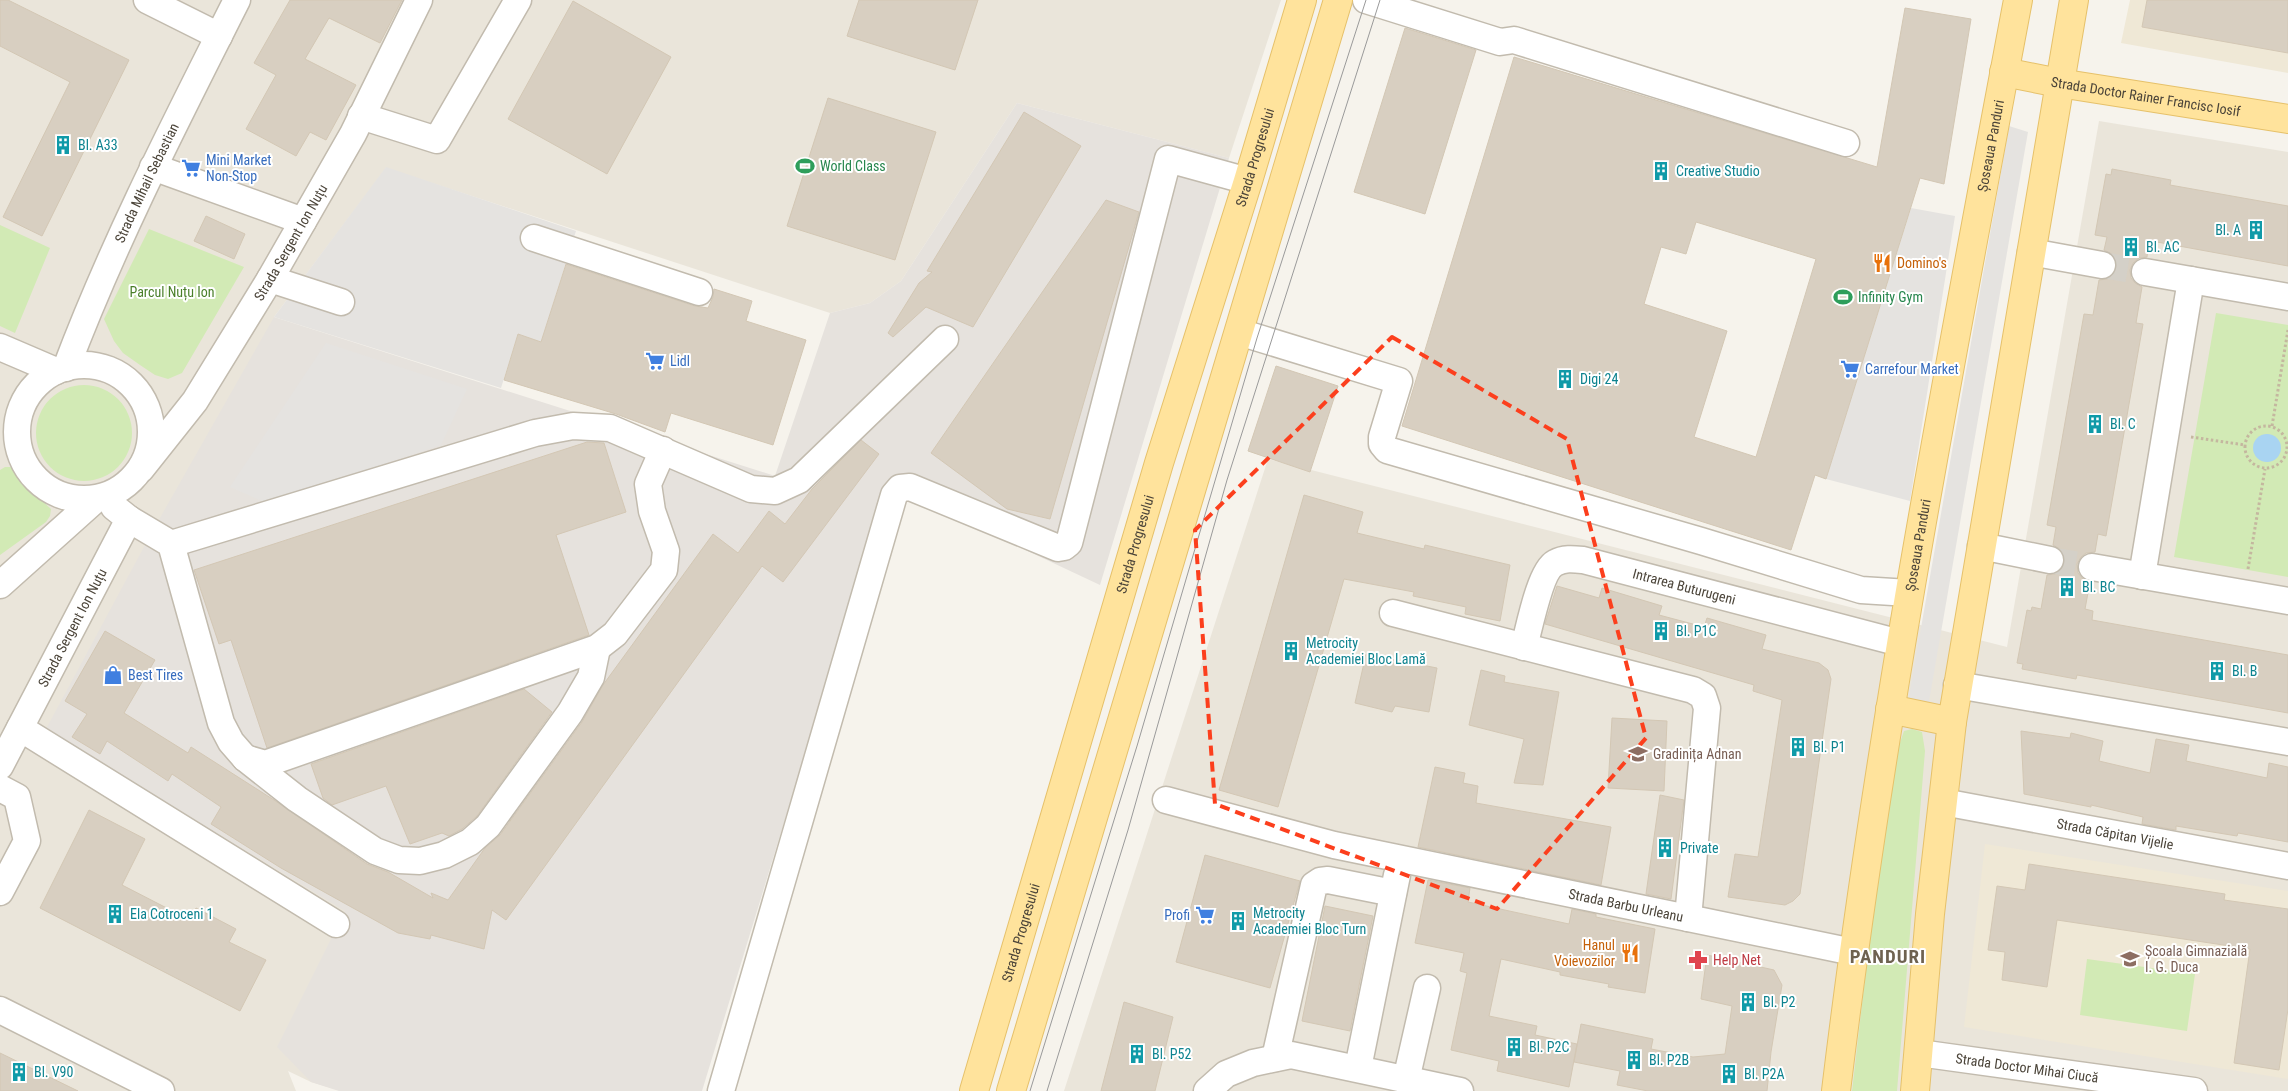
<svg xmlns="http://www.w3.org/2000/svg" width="2288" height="1091" font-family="'Roboto Condensed',sans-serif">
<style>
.residential{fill:#eae5da}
.industrial{fill:#e6e2dd}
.education{fill:#efe8d6}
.green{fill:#d2eab5}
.parking{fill:#e5e3e0}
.water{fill:#a9d4f2}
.building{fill:#d8cfc1;stroke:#d3c7b4;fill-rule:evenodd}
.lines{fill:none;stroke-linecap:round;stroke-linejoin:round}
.minor-tunnel{stroke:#d4d0c8;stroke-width:26;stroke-dasharray:26 13;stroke-linecap:butt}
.minor-casing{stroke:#c2bbae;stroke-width:29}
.major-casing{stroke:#e6c16a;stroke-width:30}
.path{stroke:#c4b79f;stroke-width:3;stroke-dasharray:2.5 2.5;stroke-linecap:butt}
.minor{stroke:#fff;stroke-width:26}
.major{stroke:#ffe39c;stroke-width:28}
.tram{stroke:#9a9a9a;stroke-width:1}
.marked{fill:none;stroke:#fc3f1d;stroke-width:4;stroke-dasharray:10 6;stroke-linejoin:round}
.labels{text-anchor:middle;stroke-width:4;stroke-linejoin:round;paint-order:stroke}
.street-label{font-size:14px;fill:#4b4439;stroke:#fff}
.culture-label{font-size:14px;fill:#0d838f;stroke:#fff;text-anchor:start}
.shop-label{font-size:14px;fill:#366cbe;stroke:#fff;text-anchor:start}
.leisure-label{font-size:14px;fill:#27864d;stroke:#fff;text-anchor:start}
.food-label{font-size:14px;fill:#c56008;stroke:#fff;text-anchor:start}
.park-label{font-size:14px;fill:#4a7f2a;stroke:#fff}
.education-label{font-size:14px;fill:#785e54;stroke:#fff;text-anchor:start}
.health-label{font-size:14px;fill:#be3a42;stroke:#fff;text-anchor:start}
.district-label{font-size:19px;font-weight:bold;letter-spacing:1px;fill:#6e6250;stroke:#fff}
</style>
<rect width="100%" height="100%" fill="#f6f3ec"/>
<path class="residential" d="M0,0H1281L1229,158L1017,103L901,281L870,303L830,313L386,168L274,317L345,911L341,1091L311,1082L288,1071L296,1091H0Z
M2099,121L2288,152V1091H1064L1268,459L2007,647Z"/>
<path class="industrial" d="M1017,103L1229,158L1100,585L887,485L702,1091H339L311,1082L277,1047L345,911L46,729L152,532L274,317L775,476L830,313L870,303L901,281Z"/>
<path class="education" d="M2130,0H2288V73L2121,43Z
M1985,844L2288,891V1079L1964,1027Z"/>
<path class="green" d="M0,225L50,248L15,333L0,326Z
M149,229L244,267L182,373L168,379L155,375L140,365L123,353L114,341L104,319Z
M2216,313L2288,325V577L2174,557Z
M36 433a48 48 0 1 1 96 0a48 48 0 1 1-96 0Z
M5,467H12L25,485L51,509L50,516L46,522L0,555V470Z
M1912,729L1922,732L1925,751L1897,1091H1852L1885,805L1897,751L1904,731Z
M2087,959L2195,974L2187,1031L2080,1015Z"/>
<path class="parking" d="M2009,126L2028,132L1928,707L1908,702Z
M386,167L576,231L541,342L518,334L501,388L274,317Z
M1911,208L1955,216L1910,501L1826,479Z
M326,343L467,389L441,445L267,503L230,487Z"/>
<path class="water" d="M2253 448a14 14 0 1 1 28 0a14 14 0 1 1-28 0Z"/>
<path class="building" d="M0,0H8L129,60L42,236L3,217L70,82L0,46Z
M290,0H402L380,43L329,18L305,59L356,85L326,140L310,132L296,156L246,129L276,75L254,63Z
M859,0H978L955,70L847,36Z
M2147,0H2288V53L2142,27Z
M573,1L671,57L607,174L508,119Z
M1905,8L1971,19L1944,184L1920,178L1826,479L1815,475L1791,550L1402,426L1514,57L1877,167ZM1696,222L1816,259L1756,457L1694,437L1727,331L1644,304L1661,247L1686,254Z
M1405,28L1476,50L1425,214L1354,192Z
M828,98L936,132L895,260L787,226Z
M1024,112L1081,146L973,327L926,307L893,337L888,333L919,283L932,272L927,271Z
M2112,169L2171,180L2170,185L2288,206V266L2157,242L2156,251L2148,250L2147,257L2139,258L2133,263L2130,270L2131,278L2135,283L2142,287L2136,323L2143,324L2106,536L2098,534L2095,552L2086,553L2081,557L2077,564L2078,573L2083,579L2090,582L2085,609L2093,611L2092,620L2288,655V713L2077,675L2076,679L2022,669L2023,664L2017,663L2027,610L2031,611L2032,607L2041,609L2047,575L2055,574L2061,570L2065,562L2064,555L2060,549L2053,545L2056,527L2047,525L2084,314L2093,315L2099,280L2107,279L2113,275L2117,267L2116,260L2112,254L2104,250L2107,237L2095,235L2106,174L2111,175Z
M1106,200L1139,212L1050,519L1007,509L931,453Z
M206,216L245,234L234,259L194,241Z
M566,264L695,306L708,308L713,297L714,289L752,301L746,321L806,340L773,445L671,413L665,432L616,414L504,380L518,334L541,342Z
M1276,366L1338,386L1310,472L1248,451Z
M861,440L879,454L783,582L762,566L506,920L492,910L484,949L431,935L430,939L398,933L281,868L211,824L221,807L172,774L168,781L107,741L100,754L72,737L87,714L65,701L105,631L155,660L124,713L188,753L191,747L274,800L367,864L388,872L433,898L431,893L448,900L485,848L500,835L582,722L603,685L713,534L738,553L769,511L785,524L812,489Z
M587,442L604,443L626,512L556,535L589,635L267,748L231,640L219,644L194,570Z
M1304,495L1363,512L1357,533L1424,549L1425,545L1510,565L1500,621L1465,614L1466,607L1413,596L1414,592L1344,579L1278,807L1219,790Z
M1557,586L1599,598L1602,588L1662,606L1659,615L1704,627L1707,618L1766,635L1762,649L1819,663L1828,670L1831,679L1800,894L1793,901L1785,905L1728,897L1735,854L1758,857L1782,700L1753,691L1754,685L1545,624Z
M1366,654L1437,668L1429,712L1395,706L1392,712L1355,703Z
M1481,670L1505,676L1504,682L1559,692L1543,785L1514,783L1524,739L1469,725Z
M524,689L552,712L477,816L462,829L449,836L442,833L410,844L386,786L332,805L323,798L311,764Z
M1612,718L1667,721L1664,791L1608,788Z
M2021,731L2070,738L2071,733L2103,741L2099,761L2150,773L2156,739L2189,745L2186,761L2267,778L2269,763L2288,767V842L2238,833L2237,836L2176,826V830L2142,824L2143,817L2091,805V807L2024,794Z
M1435,767L1465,773L1463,783L1478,786L1476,803L1611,827L1601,885L1418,847Z
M1660,795L1684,800L1671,899L1646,894Z
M89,810L145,839L122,885L190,920L196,908L236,929L229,942L266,960L240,1011L40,908Z
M1205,855L1300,881L1270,988L1176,962Z
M2029,864L2225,894L2224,900L2288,909V1009L2279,1070L2234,1063L2250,949L2057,920L2047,987L2002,980L2005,952L1988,950L1997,886L2025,890Z
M1428,880L1470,888L1468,902L1569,924L1572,909L1596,914V917L1655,929L1645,993L1608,987L1609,984L1560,975V972L1501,959L1489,1016L1537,1026L1535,1035L1577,1044L1569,1087L1497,1071L1499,1061L1451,1050L1467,973L1460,971L1464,953L1415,943Z
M1325,906L1373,916L1350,1031L1302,1021Z
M1707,955L1774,970L1782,985L1771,1052L1767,1091H1648L1617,1085L1620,1071L1574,1062L1581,1024L1653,1039L1651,1049L1693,1057L1725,1054L1732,1006L1701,999Z
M1124,1002L1173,1017L1155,1091H1101Z
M0,1053L78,1091H0Z"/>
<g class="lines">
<path class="minor-tunnel" d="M2102,265L2145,272
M2050,560L2092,567"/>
<g class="minor-casing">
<g id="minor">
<path d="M147,0L219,36"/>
<path d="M1366,0L1500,42L1514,40L1846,143"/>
<path d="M361,116L437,140L518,0"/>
<path d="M153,167L303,221"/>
<path d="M534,238L699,292"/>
<path d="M2031,252L2102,265"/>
<path d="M2145,272L2288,297"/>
<path d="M270,279L341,302"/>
<path d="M1239,332L1399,381L1382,437V444L1387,450L1701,541L1861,590L1909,593"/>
<path d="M0,347L56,371"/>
<circle cx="84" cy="432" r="67"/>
<path id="s1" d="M66,368C114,241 176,121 237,0"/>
<path id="s2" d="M141,469L195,401L270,279L353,134L419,0"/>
<path d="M129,519L171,544L221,723L231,742L245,758L297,799L375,851L399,860L420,861L444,855L470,842L488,826L570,713L591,677L597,648"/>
<path d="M171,544L535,433L573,426L610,428L751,489L775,491L799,480L945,339"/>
<path d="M1981,546L2050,560"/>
<path d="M2092,567L2288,601"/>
<path d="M2142,576L2191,280"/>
<path d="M0,585L96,499"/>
<path d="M1393,613L1693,690L1703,696L1707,708L1688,918"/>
<path id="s3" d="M1524,647C1529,629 1540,571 1555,563C1564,558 1573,559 1583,560L1900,643"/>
<path d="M1957,685L2288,742"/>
<path d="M20,728L336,924"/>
<path d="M245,758L265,764L597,648L615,634L664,570L666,551L652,511L648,484L663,450"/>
<path id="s4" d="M0,766L129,519L114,507"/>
<path d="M0,788L17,797L27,841L0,892"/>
<path id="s5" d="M1166,800L1334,845L1853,952"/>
<path id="s6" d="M1943,802L2288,866"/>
<path d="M0,1010L161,1091"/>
<path id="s7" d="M1919,1053L2194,1091"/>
<path d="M1275,1058L1314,885L1320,881L1328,880L1393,893"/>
<path d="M1358,1068L1397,875"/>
<path d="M1406,1080L1427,988"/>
<path d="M721,1091L894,495L900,488L910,487L1058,548L1064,547L1069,543L1168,159L1248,181"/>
<path d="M1207,1091L1226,1074L1253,1063L1291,1055L1460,1091"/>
</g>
</g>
<g class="major-casing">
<g id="major">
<path id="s8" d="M2004,72L2059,83L2288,119"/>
<path d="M1890,709L1952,722"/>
<path id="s9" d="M974,1091L1159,463L1248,181L1302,0"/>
<path d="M1011,1091L1338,0"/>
<path id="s10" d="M1836,1091C1880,725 1950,363 2018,0"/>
<path d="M1915,1091L1930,914L1952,722L2074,0"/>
</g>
</g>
<path class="path" d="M2245 447a21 21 0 1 1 42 0a21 21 0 1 1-42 0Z
M2272,426L2288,330
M2191,437L2245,445
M2248,569L2265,469"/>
<use href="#minor" class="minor"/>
<use href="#major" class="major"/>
<path class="tram" d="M1030,1091L1137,746L1257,338L1366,0
M1047,1091L1128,830L1227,480L1380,0"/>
</g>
<path class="marked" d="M1392,337L1567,439L1646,738L1497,909L1215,804L1195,530Z"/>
<defs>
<g id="building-bare" transform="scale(1.5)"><path d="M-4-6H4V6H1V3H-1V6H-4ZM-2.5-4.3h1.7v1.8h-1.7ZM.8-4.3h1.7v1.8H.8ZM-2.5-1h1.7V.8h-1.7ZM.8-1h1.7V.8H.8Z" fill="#0f9aa8" stroke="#fff" stroke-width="2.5" paint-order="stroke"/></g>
<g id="stadium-bare" transform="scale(1.5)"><path d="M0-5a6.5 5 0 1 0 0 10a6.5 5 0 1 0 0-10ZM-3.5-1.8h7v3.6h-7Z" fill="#2e9e5b" stroke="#fff" stroke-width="2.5" paint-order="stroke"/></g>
<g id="supermarket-bare" transform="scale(1.5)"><path d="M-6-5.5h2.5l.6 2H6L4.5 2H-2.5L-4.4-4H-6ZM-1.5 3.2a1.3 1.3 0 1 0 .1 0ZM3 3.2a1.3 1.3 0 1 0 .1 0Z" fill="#3f7fe0" stroke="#fff" stroke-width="2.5" paint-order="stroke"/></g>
<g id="restaurant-bare" transform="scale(1.5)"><path d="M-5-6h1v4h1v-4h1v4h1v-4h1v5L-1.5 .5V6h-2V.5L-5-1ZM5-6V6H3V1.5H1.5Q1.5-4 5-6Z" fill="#e8710a" stroke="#fff" stroke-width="2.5" paint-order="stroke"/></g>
<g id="shop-bare" transform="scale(1.5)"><path d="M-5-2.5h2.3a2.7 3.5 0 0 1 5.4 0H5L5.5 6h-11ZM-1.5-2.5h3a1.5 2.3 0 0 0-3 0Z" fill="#3f7fe0" stroke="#fff" stroke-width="2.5" paint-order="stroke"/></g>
<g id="school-bare" transform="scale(1.5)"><path d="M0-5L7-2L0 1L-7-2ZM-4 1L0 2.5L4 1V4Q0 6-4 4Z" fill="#8d6e63" stroke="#fff" stroke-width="2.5" paint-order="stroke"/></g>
<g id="pharmacy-bare" transform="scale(1.5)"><path d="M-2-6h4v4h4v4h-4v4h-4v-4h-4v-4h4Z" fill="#e0444e" stroke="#fff" stroke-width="2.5" paint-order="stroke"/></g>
</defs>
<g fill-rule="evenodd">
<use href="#building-bare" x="63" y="145"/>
<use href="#stadium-bare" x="805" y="166"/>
<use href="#supermarket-bare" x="191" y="168"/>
<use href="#building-bare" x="1661" y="171"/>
<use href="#building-bare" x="2256" y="230"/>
<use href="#building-bare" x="2131" y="247"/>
<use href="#restaurant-bare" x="1882" y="263"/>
<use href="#stadium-bare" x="1843" y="297"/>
<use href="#supermarket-bare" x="655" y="361"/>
<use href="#supermarket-bare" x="1850" y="369"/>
<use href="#building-bare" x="1565" y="379"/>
<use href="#building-bare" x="2095" y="424"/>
<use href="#building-bare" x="2067" y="587"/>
<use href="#building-bare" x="1661" y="631"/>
<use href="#building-bare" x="1291" y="651"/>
<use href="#building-bare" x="2217" y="671"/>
<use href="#shop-bare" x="113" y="675"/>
<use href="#building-bare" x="1798" y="747"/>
<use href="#school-bare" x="1638" y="754"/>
<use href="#building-bare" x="1665" y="848"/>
<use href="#building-bare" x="115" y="914"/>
<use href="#supermarket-bare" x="1205" y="915"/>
<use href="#building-bare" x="1238" y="921"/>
<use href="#restaurant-bare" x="1630" y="953"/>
<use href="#school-bare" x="2130" y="959"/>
<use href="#pharmacy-bare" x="1698" y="960"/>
<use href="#building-bare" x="1748" y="1002"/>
<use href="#building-bare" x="1514" y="1047"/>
<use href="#building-bare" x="1137" y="1054"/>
<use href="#building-bare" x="1634" y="1060"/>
<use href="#building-bare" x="19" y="1072"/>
<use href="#building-bare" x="1729" y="1074"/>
</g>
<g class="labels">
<g class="street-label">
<text dy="5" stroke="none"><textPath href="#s8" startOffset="144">Strada Doctor Rainer Francisc Iosif</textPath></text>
<text dy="5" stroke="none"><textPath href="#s10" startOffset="958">Șoseaua Panduri</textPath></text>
<text dy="5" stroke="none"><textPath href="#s9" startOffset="975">Strada Progresului</textPath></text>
<text dy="5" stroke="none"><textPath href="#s1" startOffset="202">Strada Mihail Sebastian</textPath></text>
<text dy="5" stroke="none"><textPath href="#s2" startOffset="272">Strada Sergent Ion Nuțu</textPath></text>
<text dy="5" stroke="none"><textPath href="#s10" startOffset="552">Șoseaua Panduri</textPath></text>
<text dy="5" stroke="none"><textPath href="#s9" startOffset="570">Strada Progresului</textPath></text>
<text dy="5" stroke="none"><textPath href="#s3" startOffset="224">Intrarea Buturugeni</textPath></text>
<text dy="5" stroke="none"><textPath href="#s4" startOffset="156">Strada Sergent Ion Nuțu</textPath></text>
<text dy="5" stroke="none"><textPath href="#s6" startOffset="175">Strada Căpitan Vijelie</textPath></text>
<text dy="5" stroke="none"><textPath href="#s5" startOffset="472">Strada Barbu Urleanu</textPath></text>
<text dy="5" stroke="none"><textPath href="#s9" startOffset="165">Strada Progresului</textPath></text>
<text dy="5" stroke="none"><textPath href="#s7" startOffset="109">Strada Doctor Mihai Ciucă</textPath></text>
</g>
<g class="culture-label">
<text x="78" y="150">Bl. A33</text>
<text x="1676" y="176">Creative Studio</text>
<text x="2241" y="235" text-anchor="end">Bl. A</text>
<text x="2146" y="252">Bl. AC</text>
<text x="1580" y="384">Digi 24</text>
<text x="2110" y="429">Bl. C</text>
<text x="2082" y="592">Bl. BC</text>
<text x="1676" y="636">Bl. P1C</text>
<text x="1306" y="648">Metrocity<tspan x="1306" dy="16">Academiei Bloc Lamă</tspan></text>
<text x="2232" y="676">Bl. B</text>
<text x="1813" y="752">Bl. P1</text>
<text x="1680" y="853">Private</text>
<text x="1253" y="918">Metrocity<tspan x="1253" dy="16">Academiei Bloc Turn</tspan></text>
<text x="130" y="919">Ela Cotroceni 1</text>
<text x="1763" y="1007">Bl. P2</text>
<text x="1529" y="1052">Bl. P2C</text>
<text x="1152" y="1059">Bl. P52</text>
<text x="1649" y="1065">Bl. P2B</text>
<text x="34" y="1077">Bl. V90</text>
<text x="1744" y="1079">Bl. P2A</text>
</g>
<g class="shop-label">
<text x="206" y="165">Mini Market<tspan x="206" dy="16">Non-Stop</tspan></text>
<text x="670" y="366">Lidl</text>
<text x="1865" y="374">Carrefour Market</text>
<text x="128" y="680">Best Tires</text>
<text x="1190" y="920" text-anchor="end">Profi</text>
</g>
<g class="leisure-label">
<text x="820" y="171">World Class</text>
<text x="1858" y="302">Infinity Gym</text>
</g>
<g class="food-label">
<text x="1897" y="268">Domino's</text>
<text x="1615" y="950" text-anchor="end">Hanul<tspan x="1615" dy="16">Voievozilor</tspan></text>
</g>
<g class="park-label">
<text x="172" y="297">Parcul Nuțu Ion</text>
</g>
<g class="education-label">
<text x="1653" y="759">Gradinița Adnan</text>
<text x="2145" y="956">Școala Gimnazială<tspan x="2145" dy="16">I. G. Duca</tspan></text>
</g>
<g class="health-label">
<text x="1713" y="965">Help Net</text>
</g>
<g class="district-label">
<text x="1888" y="963">PANDURI</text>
</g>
</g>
</svg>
